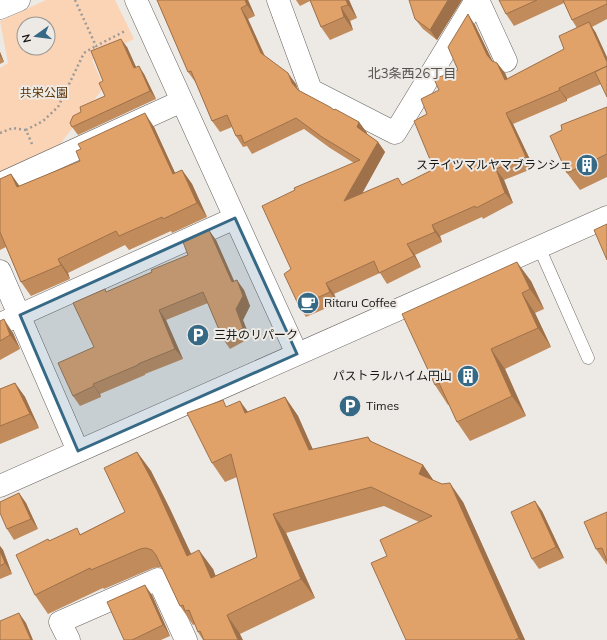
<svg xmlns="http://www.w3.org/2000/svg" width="607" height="640" font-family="Mulish,'Noto Sans JP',sans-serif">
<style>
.green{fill:#fad4b5;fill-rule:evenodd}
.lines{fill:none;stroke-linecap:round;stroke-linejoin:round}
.lane-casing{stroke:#686461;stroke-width:13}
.street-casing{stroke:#686461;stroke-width:23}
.path{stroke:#9d9a97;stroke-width:2.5;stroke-dasharray:2 3;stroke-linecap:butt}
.lane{stroke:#fff;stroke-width:12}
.street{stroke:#fff;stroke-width:22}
.wall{fill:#c28b5b}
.shaded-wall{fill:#9e714a}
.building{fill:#e1a26a;stroke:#9e714a}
.marked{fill:#366986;fill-opacity:0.2;stroke:#366986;stroke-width:3;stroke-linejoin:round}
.labels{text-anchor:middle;stroke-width:4;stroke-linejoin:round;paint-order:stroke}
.park-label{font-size:12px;fill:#593002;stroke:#ede9e5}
.poi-label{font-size:12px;fill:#181615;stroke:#ede9e5;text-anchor:start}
.neighbourhood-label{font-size:13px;fill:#55514e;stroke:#ede9e5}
</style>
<rect width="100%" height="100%" fill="#ede9e5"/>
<path class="green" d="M46,0H115L134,39L92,60L104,87L54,152L0,180V68L8,63L0,21ZM24,24H48V48H24Z"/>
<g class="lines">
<g class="lane-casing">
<path id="lane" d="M539,247L588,358"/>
</g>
<g class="street-casing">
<path id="street" d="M136,0L297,354
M278,0L311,90L395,133L476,0
M478,0L506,61
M0,8L19,0
M0,184L182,101
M0,271L78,451
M0,324L235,218
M0,486L607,217
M69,640L60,622L158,579L186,640"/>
</g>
<path class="path" d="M75,0L96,46L125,31
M0,133L13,128L26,130
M32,144L26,130L43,121L58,107L84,53L96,46"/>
<use href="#lane" class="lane"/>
<use href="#street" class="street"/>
</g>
<path class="wall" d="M157,0H248L255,16L248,19L265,56L296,84L298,90L334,110L359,122L367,133L366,134L378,142L385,152L362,193L403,185L434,169L427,114L439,90L458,70L475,25L492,61L497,63L505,73L507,79L564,49L577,28L572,20L564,3L514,26L506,14L499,0H607V19L592,27L596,33L601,84L567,99V101L513,124L534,168L504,180L513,203L483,219L482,217L440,236L442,242L415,255L421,267L387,284L380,273L334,294L338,303L306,317L299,306L291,269L354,163L330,148L304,129L252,154L247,146L243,147L236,136L232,127L220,132L212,121L196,83L188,72Z
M296,0H349L357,18L350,21L353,30L330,40L321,27L310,1L300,6Z
M462,0L437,40L423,29L415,19Z
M127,47L136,67L144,74L156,99L78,135L72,127L81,112L105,96L103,81Z
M0,52L4,62L0,64Z
M607,107V177L580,190L567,173Z
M154,127L175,173L182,170L192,184L207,217L172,233L171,231L129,250L125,245L68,273L70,279L31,296L21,282L6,247L0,250V179L11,174L19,186L80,161Z
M216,240L234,281L244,290L250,306L243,320L250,338L230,349L223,339L208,303L166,320L183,359L145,374V375L100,394L101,397L80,406L73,396L94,347L105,289L106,292L152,272L188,255Z
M531,281L544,309L535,313L551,347L505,369L526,416L470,441L457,422L449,405H448L435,385Z
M0,321L13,333L20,349L0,360Z
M15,383L25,397L39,428L0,444V389Z
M285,397L298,416L313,450L368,437L372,442L423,465L433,480L463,502L525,640H406L387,556L419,522L384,506L286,533L315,598L240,634L203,640L198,632L195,624L193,625L180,606L162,568L160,567L153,568L104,589L103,588L48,614L35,595L48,539L49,541L81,534L125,512L137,452L151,471L170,509L191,554L213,569L215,576L257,557L237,477L225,482L212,463L228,406L248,412Z
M19,493L26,503L38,529L14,540L7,529Z
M542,511L564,558L539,569L532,559Z
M607,512V565L596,549Z
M0,546L3,550L12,574L0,579Z
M152,595L170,636L161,640H124Z"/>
<path class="shaded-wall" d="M245,0H248L255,16L247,5Z
M346,0H349L357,18L348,5Z
M448,0H462L437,40L430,30Z
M341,7L350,21L353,30L344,17Z
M241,8L248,19L268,64L261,53Z
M468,14L475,25L495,66L487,55Z
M589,22L596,33L607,57V62Z
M121,39L127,47L140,76L134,68Z
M0,52L4,62L0,56Z
M497,63L505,73L513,91L505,80Z
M139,66L144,74L156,99L150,91Z
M288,73L296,84L299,94L292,83Z
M559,88L567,99V101L560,90Z
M145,113L154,127L182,188L173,174Z
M506,113L513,124L534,168L526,157Z
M359,122L367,133L364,138L357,127Z
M378,142L385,152L352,212L344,201Z
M496,169L504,180L513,203L505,193Z
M182,170L192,184L207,217L197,203Z
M11,174L21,188L17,187Z
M432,225L440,236L442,242L435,232Z
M209,230L216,240L239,292L232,282Z
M407,244L415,255L421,267L414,256Z
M58,259L68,273L70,279L61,265Z
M517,262L531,281L544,309L530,289Z
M237,280L244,290L250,306L243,320L250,338L243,328L236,309Z
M326,283L334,294L338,303L330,292Z
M522,293L535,313L551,347L538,328Z
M159,310L166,320L183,359L175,349Z
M4,319L13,333L20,349L10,335Z
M491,349L505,369L526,416L512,396Z
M15,383L25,397L39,428L30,414Z
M93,384L100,394L101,397L94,386Z
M285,397L298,416L322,470L309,450Z
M240,401L254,420L245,413Z
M137,452L151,471L170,509L201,575L187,556Z
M423,465L436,484L419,474Z
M450,483L463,502L525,640H520L519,638Z
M19,493L26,503L38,529L31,519Z
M535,501L542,511L564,558L556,547Z
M273,514L286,533L315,598L301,579Z
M0,546L3,550L12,574L5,563L0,551Z
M199,550L213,569L224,597L211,578Z
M145,585L152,595L170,636L163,625Z
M19,613L26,623L33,640H31Z
M227,615L240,634L243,640H238Z"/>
<path class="building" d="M157,0H245L247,5L241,8L261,53L288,73L292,83L298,90L330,107L334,110L335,109L359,122L357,127L378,142L344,201L398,178L402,185L434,169L414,121L427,114L421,99L439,90L434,79L458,70L448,47L468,14L487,55L492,61L497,63L505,80L564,49L559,36L589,22L607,62V66L559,88L560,90L506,113L526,157L496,169L505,193L476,208L475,206L432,225L435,232L407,244L414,256L379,273L374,261L326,283L330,292L299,306L284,274L291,269L262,206L295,190L294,188L360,160L322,137L296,118L244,143L241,135L236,136L227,115L212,121L191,71L188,72Z
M310,0H346L348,5L341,7L344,17L321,27Z
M409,0H448L430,30L415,19Z
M499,0H537L506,14Z
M563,0H607V4L572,20Z
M121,39L134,68L139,66L150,91L72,127L70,123L73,116L81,112L80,107L105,96L99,83L103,81L91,51Z
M607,66V97L595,72Z
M607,107V154L567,173L550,136L562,130L561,125Z
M145,113L173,174L182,170L197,203L163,219L162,217L119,236L116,231L58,259L61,265L21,282L0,232V179L11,174L17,187L80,161L76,151L81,149L78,144Z
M607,224V260L594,230Z
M209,230L232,282L237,280L243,296L236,309L243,328L223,339L203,292L159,310L175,349L138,364V365L93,384L94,386L73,396L58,363L94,347L73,303L105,289L106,292L152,272L151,270L188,255L183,242Z
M517,262L530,289L522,293L538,328L491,349L512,396L457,422L439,383L435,385L402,314Z
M4,319L10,335L0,341V321Z
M15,383L30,414L0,426V389Z
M285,397L309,450L368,437L370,441L423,465L419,474L442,484L450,483L519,638L515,640H406L371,563L387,556L380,540L432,516L371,487L273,514L301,579L227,615L238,640H204L200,631L198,632L189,610L185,611L183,605L180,606L156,555L152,550L146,548L140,549L91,570L90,568L35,595L16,555L48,539L49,541L77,528L80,535L125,512L104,468L137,452L157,490L187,556L199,550L211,578L257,557L231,454L212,463L187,413L223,400L226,407L240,401L245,413Z
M19,493L31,519L7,529L0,513V502Z
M535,501L556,547L532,559L511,512Z
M607,512V561L602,548L596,549L584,522Z
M0,551L5,563L0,566Z
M145,585L163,625L132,640H124L107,602Z
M19,613L31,640H0V621Z"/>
<path class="marked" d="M235,218L297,354L78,451L20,315Z"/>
<defs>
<g id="building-disc" transform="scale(1.15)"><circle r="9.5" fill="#366986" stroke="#ede9e5"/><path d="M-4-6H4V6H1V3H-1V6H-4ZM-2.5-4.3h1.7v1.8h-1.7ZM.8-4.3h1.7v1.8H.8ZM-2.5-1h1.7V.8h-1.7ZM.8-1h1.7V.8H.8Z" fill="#fff"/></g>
<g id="cafe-disc" transform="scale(1.15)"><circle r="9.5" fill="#366986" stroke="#ede9e5"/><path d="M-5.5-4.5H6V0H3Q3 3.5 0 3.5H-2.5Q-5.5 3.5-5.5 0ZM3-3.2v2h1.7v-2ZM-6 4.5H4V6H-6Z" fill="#fff"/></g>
<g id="parking-disc" transform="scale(1.15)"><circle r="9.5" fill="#366986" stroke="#ede9e5"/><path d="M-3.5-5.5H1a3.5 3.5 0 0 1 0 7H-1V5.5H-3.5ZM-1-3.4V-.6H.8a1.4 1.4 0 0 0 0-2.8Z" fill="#fff"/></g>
</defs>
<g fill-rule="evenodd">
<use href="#building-disc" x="587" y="165"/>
<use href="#cafe-disc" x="308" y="303"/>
<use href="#parking-disc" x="198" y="335"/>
<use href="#building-disc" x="468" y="376"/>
<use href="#parking-disc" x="350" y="406"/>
</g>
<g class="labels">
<g class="park-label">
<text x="44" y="97">共栄公園</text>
</g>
<g class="poi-label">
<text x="572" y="169" text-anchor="end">ステイツマルヤマブランシェ</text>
<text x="324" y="307">Ritaru Coffee</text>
<text x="214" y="339">三井のリパーク</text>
<text x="452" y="380" text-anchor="end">パストラルハイム円山</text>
<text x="366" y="410">Times</text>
</g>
<g class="neighbourhood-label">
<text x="412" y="78">北3条西26丁目</text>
</g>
</g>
<g transform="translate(36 36) rotate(256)"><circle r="19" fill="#ede9e5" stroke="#989592"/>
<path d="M0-3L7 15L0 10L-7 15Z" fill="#366986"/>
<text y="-6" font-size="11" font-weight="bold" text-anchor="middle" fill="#181615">N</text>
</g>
</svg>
